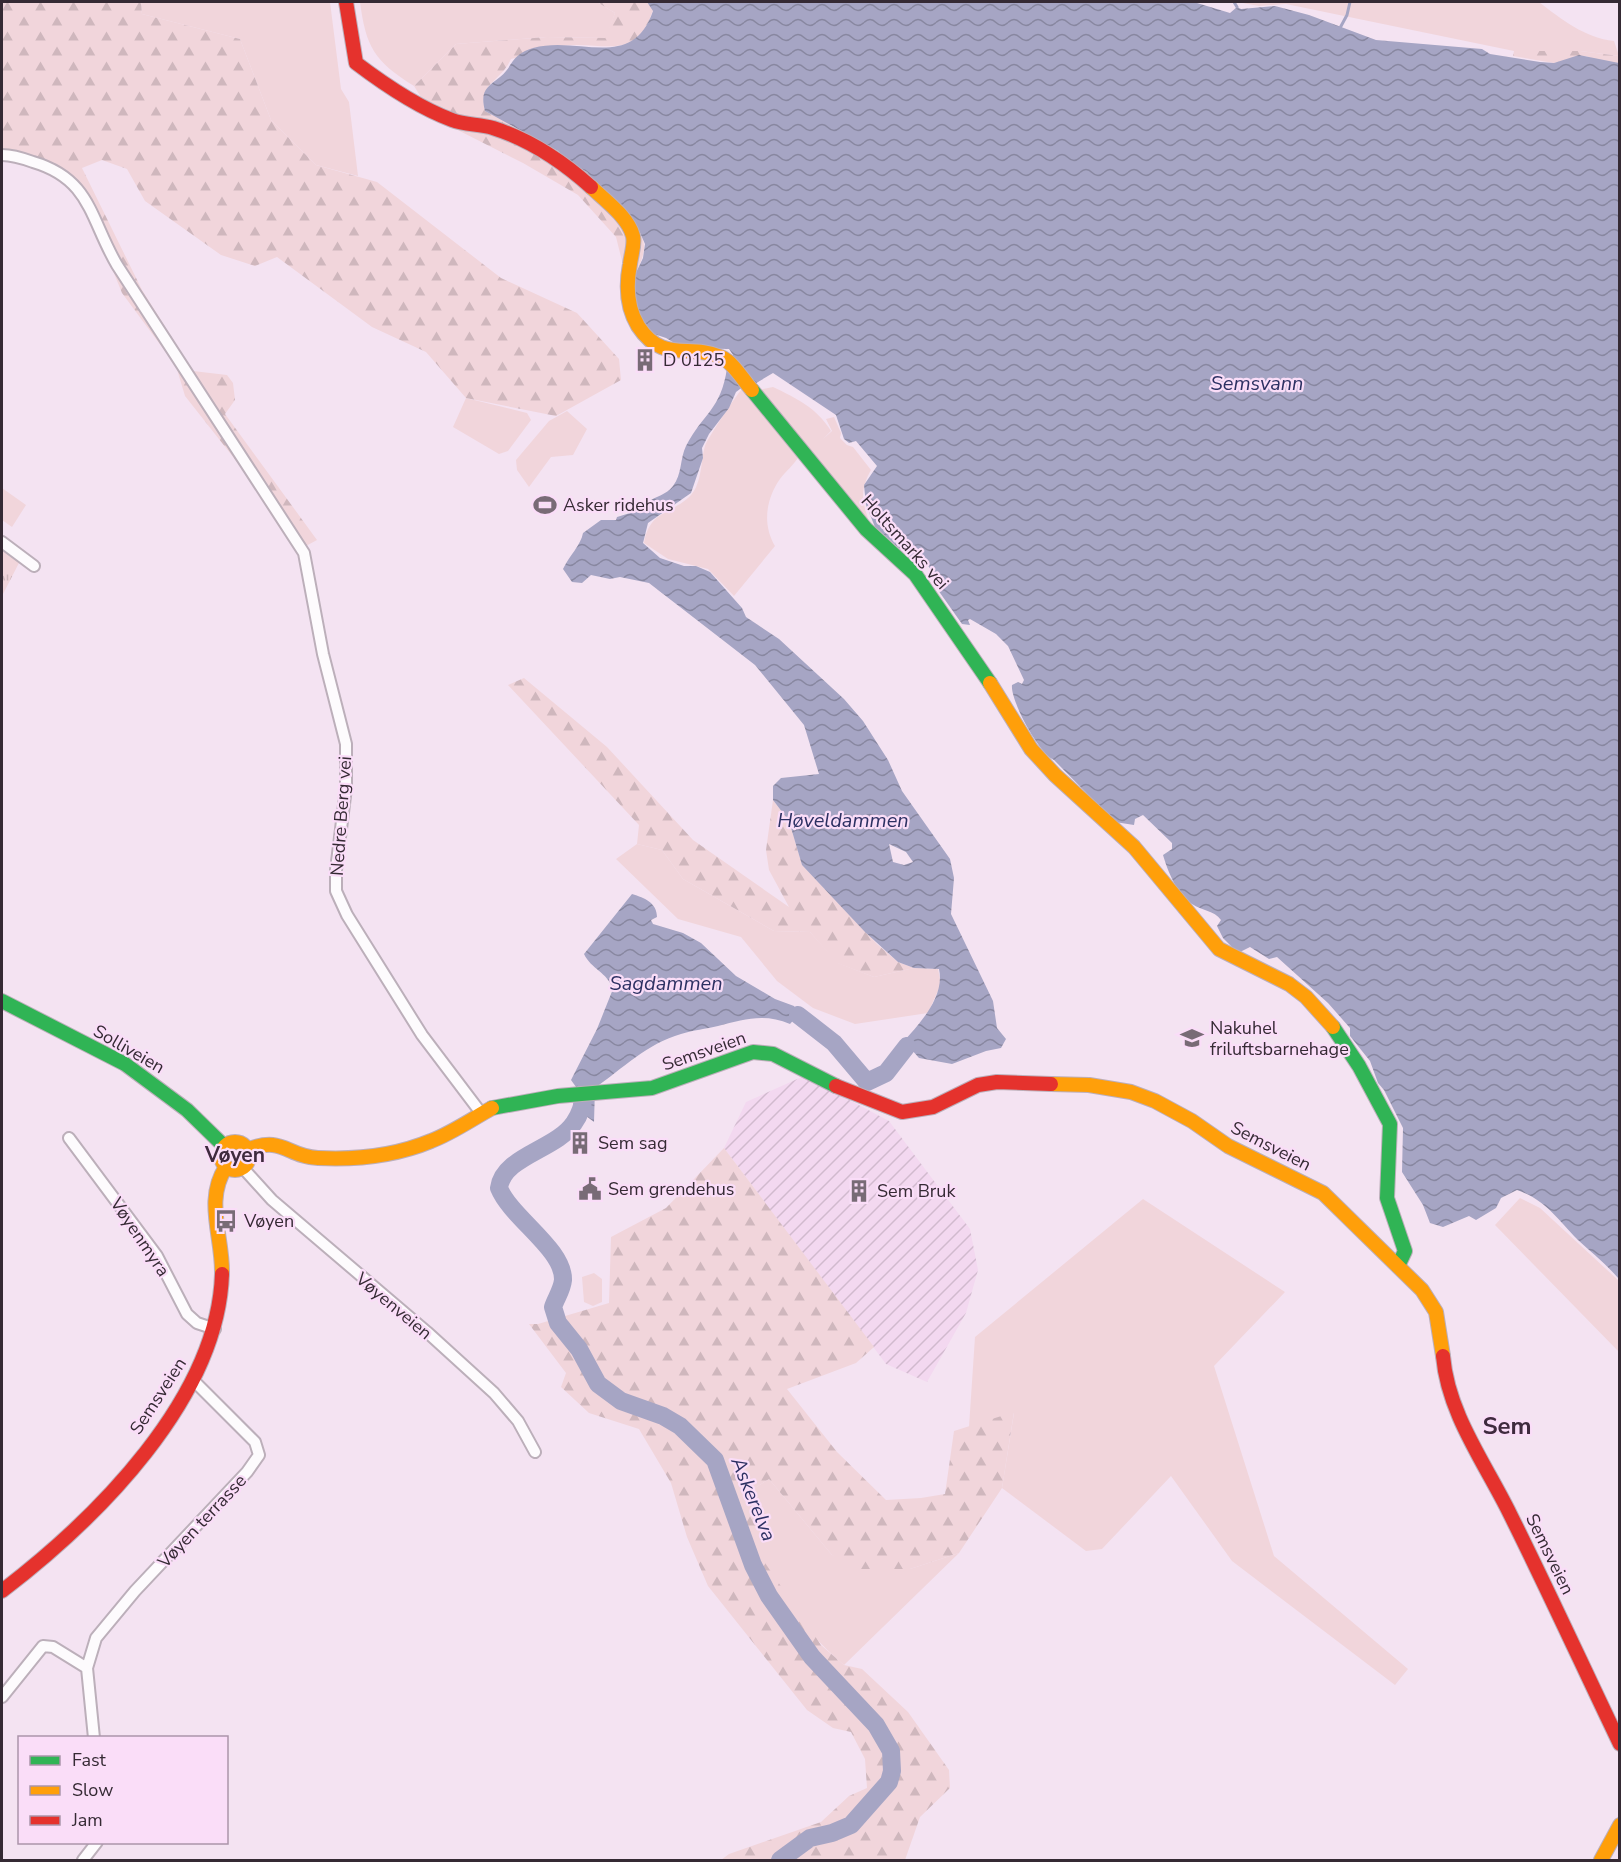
<svg xmlns="http://www.w3.org/2000/svg" width="1621" height="1862" font-family="'Nunito Sans',sans-serif">
<style>
.industrial{fill:url(#industrial-furrows)}
.green{fill:#f1d5db}
.forest{fill:url(#forest-firs)}
.park{fill:url(#park-tufts)}
.water{fill:url(#water-waves);fill-rule:evenodd}
.lines{fill:none;stroke-linecap:round;stroke-linejoin:round}
.stream{stroke:#a6a5c4;stroke-width:3}
.river{stroke:#a6a5c4;stroke-width:18}
.street-casing{stroke:#bcafba;stroke-width:14}
.fast-casing{stroke:#bcafba;stroke-width:16}
.slow-casing{stroke:#bcafba;stroke-width:16}
.jam-casing{stroke:#bcafba;stroke-width:16}
.street{stroke:#fdfbfd;stroke-width:10}
.fast{stroke:#30b455;stroke-width:14}
.slow{stroke:#ff9f0a;stroke-width:14}
.jam{stroke:#e5322d;stroke-width:14}
.labels{text-anchor:middle;stroke-width:4.5;stroke-linejoin:round;paint-order:stroke}
.poi-label{font-size:18px;fill:#352a34;stroke:#faddf8;text-anchor:start}
.street-label{font-size:18px;fill:#352a34;stroke:#faddf8}
.water-label{font-size:20px;font-style:italic;fill:#2c3062;stroke:#faddf8}
.quarter-label{font-size:21px;font-weight:bold;fill:#3f2a3e;stroke:#faddf8}
.district-label{font-size:24px;font-weight:bold;fill:#3f2a3e;stroke:#faddf8}
</style>
<defs>
<pattern id="industrial-furrows" width="10" height="10" patternUnits="userSpaceOnUse" patternTransform="scale(1.5)"><rect width="10" height="10" fill="#f3d8f0"/><path d="M-1 1l2-2M0 10L10 0M9 11l2-2" fill="none" stroke="#d1bace"/></pattern>
<pattern id="forest-firs" width="22" height="20" patternUnits="userSpaceOnUse" patternTransform="scale(1.5)"><rect width="22" height="20" fill="#f1d5db"/><path d="M5 1l3.5 6h-7zM16 11l3.5 6h-7z" fill="#cfb7bd"/></pattern>
<pattern id="park-tufts" width="24" height="20" patternUnits="userSpaceOnUse" patternTransform="scale(1.5)"><rect width="24" height="20" fill="#f1d5db"/><path d="M3 7l-1-3M5 7V3M7 7l1-3M15 17l-1-3M17 17v-4M19 17l1-3" fill="none" stroke="#cfb7bd"/></pattern>
<pattern id="water-waves" width="16" height="10" patternUnits="userSpaceOnUse" patternTransform="scale(1.5)"><rect width="16" height="10" fill="#a6a5c4"/><path d="M0 5q4-4 8 0t8 0" fill="none" stroke="#8887a0"/></pattern>
</defs>
<rect width="100%" height="100%" fill="#f4e3f2"/>
<path class="industrial" d="M804,1076L889,1121L970,1229L978,1270L966,1313L927,1382L886,1364L724,1148L746,1102Z"/>
<path class="green" d="M141,2H330L341,89L349,102L358,176L316,165L271,120L240,39L142,14Z
M360,2H597L615,13L606,38L547,37L456,44L414,86C374,61 366,47 360,2Z
M1237,2H1539C1561,19 1585,38 1614,41L1619,56L1580,51H1514L1286,4L1259,6Z
M773,387C796,398 817,408 831,431L823,439L832,431L826,419L834,417L841,433L840,438L847,445L853,447L871,470C861,488 861,499 868,518L860,515L759,390Z
M743,388L799,456C794,465 786,471 780,479C766,499 762,524 775,546L734,596L708,569L668,559L644,543C650,509 672,515 691,495C702,483 701,459 705,446C707,439 739,391 743,388Z
M466,398L527,413L531,420L508,451L499,454L453,427Z
M567,411L587,429L573,455L551,457L529,487L517,470L516,460L549,421Z
M2,488L26,505L12,527L2,520Z
M637,844L662,850L683,879L774,931L810,932L838,963L874,977L914,968L938,969L941,984L928,1013L855,1024L813,1008L777,981L741,937L678,919L616,859Z
M1520,1198L1540,1208L1619,1281V1352L1495,1225Z
M1143,1199L1285,1292L1214,1366L1274,1556L1408,1669L1395,1685L1232,1561L1171,1476L1102,1549L1086,1551L1002,1488L1014,1413L969,1427L975,1337Z
M594,1273L602,1279V1302L593,1306L584,1302L582,1277Z
M769,1479L832,1555L910,1569L959,1553L844,1665C810,1636 774,1594 757,1551C751,1534 752,1510 750,1491Z"/>
<path class="forest" d="M2,2H141L142,14L240,39L271,120L316,165L377,182L501,278L577,313L619,359L621,380L556,416L466,398L426,352L372,327L277,257L255,266L221,255L145,201L127,169L102,160L82,168L142,290L193,371L227,375L233,383L235,400L225,414L317,540L304,547L185,396L176,366L122,293L83,197L48,172L2,155Z
M597,2H647L653,10C635,64 603,40 562,46C545,49 528,55 511,59C500,83 478,83 485,111L558,151C567,161 578,164 588,173C599,184 607,198 618,209C647,239 652,241 632,281L626,277L616,237L578,195L523,163L434,118L414,86L456,44L547,37L605,38L615,13Z
M1514,51H1580L1619,56V63L1604,62L1586,56L1554,63L1513,56Z
M524,678L607,747L693,840L789,907L769,870L766,850L773,800L789,821L802,865L877,944L898,962L914,968L874,977L837,963L810,932L774,931L683,879L662,850L637,844L639,825L508,685Z
M724,1148L874,1347L856,1363L787,1389L837,1452L886,1500L921,1498L945,1494L954,1431L1014,1412L1002,1488L959,1553L910,1569H856L832,1555L769,1479L750,1491L759,1554L821,1645L844,1665L862,1669L908,1712L949,1770L950,1788L920,1817L905,1860H721L729,1854L821,1822L849,1796L867,1788L865,1759L851,1732L833,1728L807,1710L708,1586L687,1537L671,1483L639,1429L589,1413L561,1387L566,1373L529,1324H538L609,1303L611,1237L666,1208Z"/>
<path class="park" d="M2,544L21,559L2,596Z"/>
<path class="water" d="M647,2H1170L1197,3L1230,13L1237,7L1241,9L1275,6L1309,15L1376,40L1482,49L1490,54L1540,62L1554,63L1579,55L1619,63V1279C1607,1265 1592,1253 1578,1240C1556,1218 1547,1201 1517,1190L1501,1198L1496,1208L1476,1220L1469,1216L1443,1227L1430,1223L1423,1205L1402,1172L1403,1128L1384,1090L1378,1083L1370,1061L1350,1036V1028L1328,1003L1277,957L1269,959L1250,947L1238,953L1223,938L1217,926L1221,920C1214,910 1202,911 1192,904C1177,894 1168,872 1163,855L1172,849V843L1143,815L1135,819L1134,825L1115,822L1054,760C1039,754 1010,700 1012,685L1018,682L1022,684L1024,680L1008,646L996,634L970,619L968,620L970,625L962,624L938,590L934,575L927,564L908,556L875,527L866,505L864,485L877,466L856,441L849,443L844,439L836,415L773,373L753,385L744,370L729,358L733,355L729,349L683,348L666,338L654,334L645,325L633,301L632,281L643,258L645,244L637,226L617,208L587,172L565,159L558,151L485,111C480,91 486,88 500,77C513,67 510,55 533,48C579,35 632,72 653,11Z
M727,368L744,386L736,392L729,408L709,434L702,448L703,458L691,493L648,523L643,543L660,558L684,566H696L710,572L742,608L746,617L779,639L844,699L863,721L888,760L902,791L950,859L954,878L951,914L993,1001L997,1028L1006,1039L1001,1048L986,1051L952,1064L919,1058L904,1041C921,1022 945,996 939,969L914,968L898,962L865,932L802,865L789,821L773,800V786L781,778L819,774L804,725L755,665L649,583L620,577L610,579L591,575L582,583L572,582L563,569C569,556 581,545 583,533L601,520H616L617,517L640,510C649,496 664,498 673,486C682,475 680,458 686,446C703,413 721,410 727,368ZM889,844L906,852L913,862L904,865L893,862Z
M632,894C645,898 657,903 657,917L651,920L653,924L683,933L701,943L736,976L775,999L794,1006L798,1015L790,1024C765,1013 744,1019 718,1026C706,1029 693,1030 681,1034C648,1043 622,1069 595,1088L594,1122L573,1106L576,1087L571,1080L597,1029L613,989C607,972 591,969 584,954Z"/>
<g class="lines">
<path class="stream" d="M1234,2L1237,7
M1340,28L1347,15L1350,2"/>
<path class="river" d="M798,1015L834,1043L867,1082L886,1073L907,1046
M586,1088C583,1101 582,1112 574,1123C556,1150 503,1156 499,1188C511,1218 564,1249 563,1280C562,1290 556,1298 553,1307L558,1323L579,1349L598,1384L621,1401L663,1416L680,1426L715,1460L753,1565L769,1596L812,1657L876,1725L891,1751L892,1771L889,1782L851,1825L832,1833L810,1838L780,1860"/>
<g class="street-casing">
<path id="street" d="M2,155C13,155 22,158 33,162C91,179 90,219 117,265L304,553L323,654L346,744V788L336,870V891L347,915L422,1035L481,1113
M2,542L34,566
M69,1138L157,1256L187,1314L197,1323L215,1329
M243,1168L272,1200L427,1332L494,1393L518,1421L535,1452
M2,1697L43,1646L53,1647L87,1668
M94,1738L87,1668L96,1638L135,1591L247,1472L259,1455L255,1442L193,1380
M83,1860L97,1842"/>
</g>
<g class="fast-casing">
<path id="fast" d="M752,390L866,529L915,574L990,683
M2,1001L125,1064L187,1110L225,1147
M1333,1027L1359,1066L1390,1124L1387,1198L1405,1251L1398,1266
M492,1108L558,1096L652,1088L753,1052L773,1054L836,1086"/>
</g>
<g class="slow-casing">
<path id="slow" d="M591,187C605,200 628,217 633,236C635,245 631,255 630,264C626,285 627,308 638,326C663,364 688,343 721,357C733,362 743,380 752,390
M990,683L1031,749L1055,775L1134,847L1219,949L1289,984L1306,997L1333,1027
M1051,1084L1089,1085L1131,1092L1155,1101L1192,1121L1228,1146L1323,1193L1422,1290L1436,1312L1443,1356
M221 1156a14 14 0 1 1 28 0a14 14 0 1 1-28 0Z
M247,1150C283,1135 287,1157 318,1158C357,1160 395,1156 431,1141C452,1133 472,1119 492,1108
M222,1274C223,1237 204,1200 226,1167
M1601,1860L1620,1825"/>
</g>
<g class="jam-casing">
<path id="jam" d="M346,2L356,63C385,85 417,107 452,120C465,125 479,124 493,128C531,140 562,161 591,187
M836,1086L902,1112L933,1107L978,1085L997,1082L1051,1084
M1443,1356C1448,1414 1485,1463 1510,1514C1548,1590 1583,1667 1620,1744
M2,1591C96,1519 218,1399 222,1274"/>
</g>
<use href="#street" class="street"/>
<use href="#fast" class="fast"/>
<use href="#slow" class="slow"/>
<use href="#jam" class="jam"/>
</g>
<defs>
<g id="building-bare" transform="scale(1.8)"><path d="M-4-6H4V6H1V3H-1V6H-4ZM-2.5-4.3h1.7v1.8h-1.7ZM.8-4.3h1.7v1.8H.8ZM-2.5-1h1.7V.8h-1.7ZM.8-1h1.7V.8H.8Z" fill="#786b76" stroke="#faddf8" stroke-width="2.5" paint-order="stroke"/></g>
<g id="stadium-bare" transform="scale(1.8)"><path d="M0-5a6.5 5 0 1 0 0 10a6.5 5 0 1 0 0-10ZM-3.5-1.8h7v3.6h-7Z" fill="#786b76" stroke="#faddf8" stroke-width="2.5" paint-order="stroke"/></g>
<g id="school-bare" transform="scale(1.8)"><path d="M0-5L7-2L0 1L-7-2ZM-4 1L0 2.5L4 1V4Q0 6-4 4Z" fill="#786b76" stroke="#faddf8" stroke-width="2.5" paint-order="stroke"/></g>
<g id="civic-bare" transform="scale(1.8)"><path d="M-.6-6.5H3V-4.5H.6V-3L4-1V1h2V6H-6V1h2V-1L-.6-3ZM-1.2 2.5V6h2.4V2.5Z" fill="#786b76" stroke="#faddf8" stroke-width="2.5" paint-order="stroke"/></g>
<g id="bus-bare" transform="scale(1.8)"><path d="M-5-6H5V4H4V6H2V4H-2V6H-4V4H-5ZM-3.5-4V0h7V-4ZM-3.5 1.2v1.5H-2V1.2ZM2 1.2v1.5H3.5V1.2Z" fill="#786b76" stroke="#faddf8" stroke-width="2.5" paint-order="stroke"/></g>
</defs>
<g fill-rule="evenodd">
<use href="#building-bare" x="645" y="360"/>
<use href="#stadium-bare" x="545" y="505"/>
<use href="#school-bare" x="1192" y="1038"/>
<use href="#building-bare" x="580" y="1143"/>
<use href="#civic-bare" x="590" y="1189"/>
<use href="#building-bare" x="859" y="1191"/>
<use href="#bus-bare" x="226" y="1221"/>
</g>
<g class="labels">
<g class="poi-label">
<text x="663" y="366">D 0125</text>
<text x="563" y="511">Asker ridehus</text>
<text x="1210" y="1034">Nakuhel<tspan x="1210" dy="21">friluftsbarnehage</tspan></text>
<text x="598" y="1149">Sem sag</text>
<text x="608" y="1195">Sem grendehus</text>
<text x="877" y="1197">Sem Bruk</text>
<text x="244" y="1227">Vøyen</text>
</g>
<g class="street-label">
<text transform="translate(905 542) rotate(48)" y="6">Holtsmarks vei</text>
<text transform="translate(341 816) rotate(-86)" y="6">Nedre Berg vei</text>
<text transform="translate(129 1049) rotate(30)" y="6">Solliveien</text>
<text transform="translate(704 1051) rotate(-19)" y="6">Semsveien</text>
<text transform="translate(1271 1146) rotate(27)" y="6">Semsveien</text>
<text transform="translate(140 1237) rotate(56)" y="6">Vøyenmyra</text>
<text transform="translate(394 1306) rotate(40)" y="6">Vøyenveien</text>
<text transform="translate(158 1396) rotate(-57)" y="6">Semsveien</text>
<text transform="translate(202 1521) rotate(-47)" y="6">Vøyen terrasse</text>
<text transform="translate(1550 1554) rotate(64)" y="6">Semsveien</text>
</g>
<g class="water-label">
<text x="1257" y="390">Semsvann</text>
<text x="843" y="827">Høveldammen</text>
<text x="666" y="990">Sagdammen</text>
<text transform="translate(754 1499) rotate(68)" y="7">Askerelva</text>
</g>
<g class="quarter-label">
<text x="235" y="1162">Vøyen</text>
</g>
<g class="district-label">
<text x="1507" y="1434">Sem</text>
</g>
</g>
<rect width="1621" height="1862" fill="none" stroke="#352a34" stroke-width="6"/>
<rect x="18" y="1736" width="210" height="108" fill="#faddf8" stroke="#ab95aa" stroke-width="1.5"/>
<rect x="30" y="1756" width="30" height="9" fill="#30b455" stroke="#ab95aa" stroke-width="1.5"/>
<text x="72" y="1766" font-size="18" fill="#352a34">Fast</text>
<rect x="30" y="1786" width="30" height="9" fill="#ff9f0a" stroke="#ab95aa" stroke-width="1.5"/>
<text x="72" y="1796" font-size="18" fill="#352a34">Slow</text>
<rect x="30" y="1816" width="30" height="9" fill="#e5322d" stroke="#ab95aa" stroke-width="1.5"/>
<text x="72" y="1826" font-size="18" fill="#352a34">Jam</text>
</svg>
